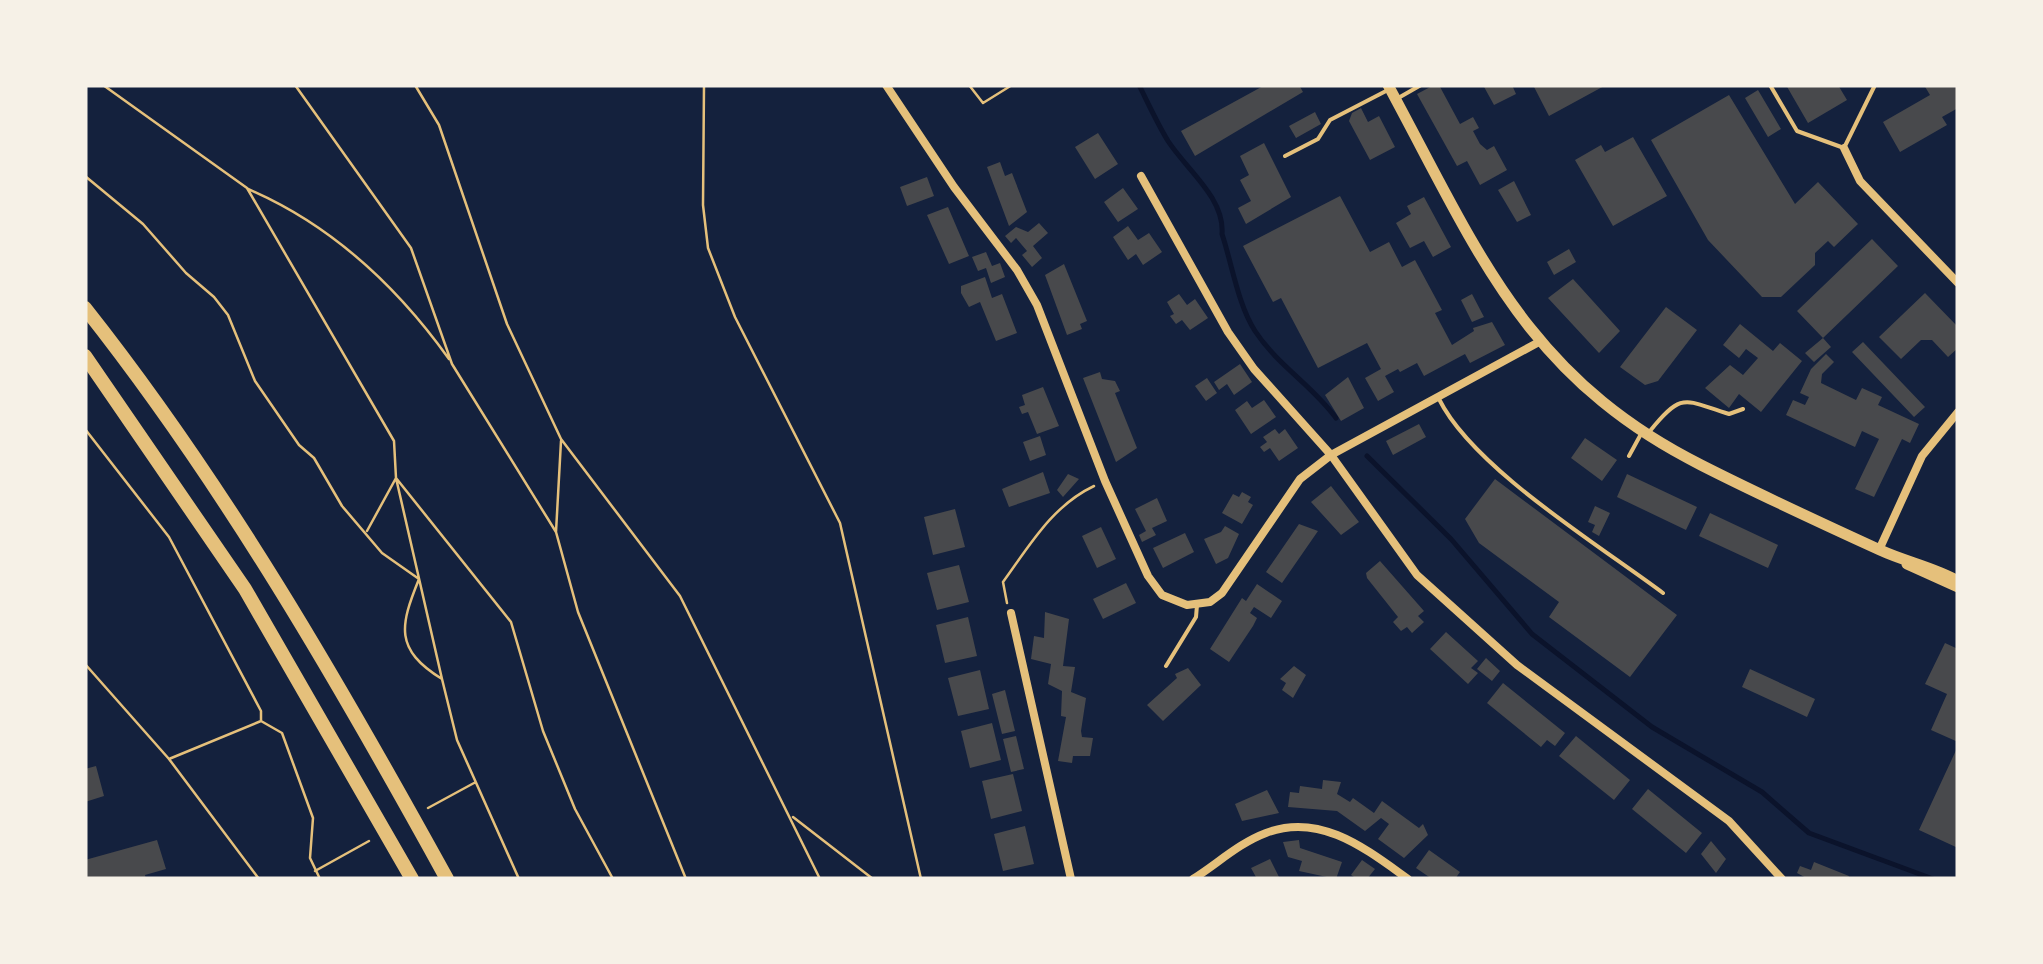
<svg xmlns="http://www.w3.org/2000/svg" width="2043" height="964" font-family="Jost,sans-serif">
<style>
.lines{fill:none;stroke-linecap:round;stroke-linejoin:round}
.stream{stroke:#0b132b;stroke-width:5}
.building{fill:#48494c}
.path{stroke:#e5c07b;stroke-width:2.5}
.service{stroke:#e5c07b;stroke-width:4}
.minor{stroke:#e5c07b;stroke-width:8}
.secondary{stroke:#e5c07b;stroke-width:11}
.motorway{stroke:#e5c07b;stroke-width:14}
</style>
<rect width="100%" height="100%" fill="#14213d"/>
<g class="lines">
<path class="stream" d="M1139,85C1148,103 1157,123 1168,141C1186,169 1225,198 1222,234C1232,264 1238,305 1255,331C1278,366 1312,385 1336,418
M1367,456L1451,539L1532,634L1652,727L1762,792L1809,833L1933,879"/>
</g>
<path class="building" d="M1265,85H1299L1303,92L1195,156L1181,131Z
M1434,85H1439L1460,124L1473,117L1479,128L1473,131L1480,144L1487,150L1494,146L1507,170L1480,185L1467,161L1457,166L1417,94Z
M1483,85H1512L1516,94L1494,105Z
M1533,85H1606L1549,116Z
M1786,85H1838L1847,100L1808,123Z
M1924,85H1958V108L1942,117L1947,125L1900,152L1883,122L1930,95Z
M1758,90L1781,129L1768,137L1745,98Z
M1729,95L1795,204L1818,182L1858,224L1834,247L1828,241L1815,253V265L1781,297H1762L1708,240L1651,140Z
M1361,108L1368,122L1379,116L1395,147L1370,160L1349,121L1352,113Z
M1315,112L1321,124L1296,138L1289,126Z
M1098,133L1118,164L1095,179L1075,147Z
M1633,137L1667,196L1613,226L1575,160L1601,145L1605,152Z
M1264,143L1291,197L1246,224L1238,208L1251,201L1240,180L1249,175L1240,156Z
M1000,162L1005,176L1012,173L1027,212L1009,226L987,167Z
M927,177L934,196L907,206L900,187Z
M1514,181L1531,215L1517,222L1498,190Z
M1123,188L1138,209L1118,222L1104,202Z
M1340,196L1370,252L1389,242L1402,267L1415,260L1442,310L1435,313L1452,345L1474,331L1473,328L1492,322L1505,345L1470,363L1465,354L1424,376L1417,363L1400,372L1398,369L1385,376L1394,392L1378,401L1365,378L1381,369L1367,343L1318,368L1281,298L1273,302L1243,246Z
M1424,197L1451,247L1433,257L1424,241L1410,248L1396,223L1411,214L1407,206Z
M948,207L969,256L949,264L927,215Z
M1039,223L1048,233L1033,246L1042,258L1032,267L1022,255L1027,251L1016,238L1011,243L1005,236L1016,227L1028,232Z
M1128,226L1138,240L1149,233L1162,252L1143,265L1136,254L1128,260L1113,237Z
M1872,239L1898,266L1823,338L1797,311Z
M1569,249L1576,262L1554,275L1547,262Z
M986,252L992,266L1000,263L1005,277L991,283L986,268L978,271L972,257Z
M1064,264L1087,321L1080,324L1082,329L1067,335L1045,275Z
M985,277L992,298L1002,294L1017,333L996,341L980,302L969,307L961,293V286Z
M1573,279L1620,331L1599,353L1548,298Z
M1925,293L1958,327V348L1948,357L1932,340H1921L1901,359L1879,337Z
M1179,294L1187,305L1195,299L1208,318L1190,330L1182,320L1176,324L1170,316L1174,314L1167,302Z
M1472,294L1484,317L1472,322L1461,300Z
M1666,307L1697,330L1658,381L1645,385L1620,367Z
M1740,324L1773,351L1780,343L1802,361L1761,412L1739,394L1729,408L1705,388L1730,365L1743,375L1758,358L1746,349L1739,358L1723,345Z
M1823,338L1831,347L1814,362L1805,353Z
M1863,342L1925,407L1914,417L1852,352Z
M1826,354L1834,362L1822,374L1821,383L1856,400L1862,388L1882,397L1878,405L1919,424L1910,443L1902,439L1874,497L1855,489L1879,439L1862,431L1855,447L1786,415L1793,400L1805,405L1809,397L1800,393L1811,369Z
M1240,364L1252,382L1234,395L1227,384L1219,390L1214,382Z
M1100,372L1102,379L1115,381L1120,391L1115,393L1137,448L1116,462L1083,378Z
M1348,377L1364,408L1341,421L1325,395Z
M1207,378L1217,393L1206,401L1195,386Z
M1043,387L1059,426L1037,434L1028,412L1022,414L1019,407L1025,405L1022,395Z
M1264,400L1276,417L1251,434L1235,410L1247,401L1252,408Z
M1419,424L1426,437L1393,455L1386,441Z
M1275,429L1279,434L1285,429L1298,448L1279,461L1270,448L1264,452L1260,447L1267,442L1263,437Z
M1040,436L1046,455L1030,461L1023,442Z
M1585,438L1617,460L1602,481L1571,458Z
M1043,472L1050,493L1009,507L1002,489Z
M1068,474L1079,479L1063,497L1057,490Z
M1627,474L1697,507L1686,530L1617,497Z
M1495,479L1677,615L1630,677L1549,617L1559,602L1479,543L1465,519Z
M1331,486L1359,522L1341,535L1311,502Z
M1242,492L1251,497L1248,502L1253,505L1242,524L1222,513L1233,494L1239,497Z
M1157,498L1167,521L1152,528L1156,535L1142,542L1139,535L1146,531L1135,509Z
M1595,506L1610,513L1599,536L1592,532L1595,525L1588,522Z
M955,509L965,547L933,555L924,517Z
M1710,513L1778,545L1768,568L1699,536Z
M1299,524L1318,531L1282,583L1266,572Z
M1225,526L1239,534L1228,558L1216,564L1204,539L1221,532Z
M1101,527L1116,559L1097,568L1082,536Z
M1185,533L1194,552L1163,568L1153,548Z
M1380,561L1424,611L1418,616L1424,622L1412,633L1407,627L1401,631L1393,622L1398,617L1367,578L1366,573Z
M959,565L969,602L937,610L927,573Z
M1126,583L1136,603L1103,619L1093,599Z
M1257,584L1282,601L1271,618L1254,607L1250,613L1257,618L1253,626L1229,662L1210,649L1242,598L1246,601Z
M1045,612L1069,619L1063,666L1075,667L1071,692L1086,698L1081,731L1082,737L1093,738L1090,756H1073L1072,763L1058,761L1066,717L1061,716L1062,691L1048,684L1051,664L1031,659L1034,636L1044,638Z
M968,617L977,656L945,663L936,625Z
M1446,632L1478,661L1471,668L1478,673L1468,684L1430,649Z
M1945,643L1958,649V742L1931,730L1947,694L1925,684Z
M1486,658L1500,671L1492,681L1477,669Z
M1294,666L1306,675L1293,698L1282,690L1286,683L1280,679Z
M1188,668L1201,685L1163,721L1147,705L1177,678L1175,674Z
M1750,669L1815,699L1807,717L1742,687Z
M980,670L989,709L958,716L948,678Z
M1503,683L1565,733L1555,746L1547,740L1541,747L1487,703Z
M1005,690L1015,731L1002,734L992,694Z
M992,723L1001,760L970,768L961,731Z
M1016,736L1024,769L1011,772L1003,739Z
M1576,736L1630,780L1614,800L1559,756Z
M1958,746V848L1919,830Z
M96,766L104,796L85,802V769Z
M1013,774L1022,811L991,819L982,781Z
M1323,780L1341,782L1337,794L1350,802L1353,798L1374,813L1382,801L1419,828L1423,824L1428,835L1404,858L1378,839L1389,824L1381,818L1365,831L1337,811L1288,807L1290,792L1299,793L1300,786L1322,789Z
M1648,789L1702,833L1686,853L1632,809Z
M1267,790L1279,813L1242,821L1235,804Z
M1025,826L1034,864L1003,871L994,834Z
M157,840L166,869L145,875L146,879H85V860Z
M1299,840L1300,848L1342,862L1336,879L1299,871L1302,861L1288,857L1283,842Z
M1711,841L1726,859L1716,873L1701,854Z
M1429,850L1460,872L1455,879H1432L1416,868Z
M1270,859L1280,879H1257L1251,868Z
M1362,860L1375,869L1367,879H1357L1351,875Z
M1814,862L1849,876L1848,879H1808L1797,873L1800,866L1811,870Z"/>
<g class="lines">
<path class="path" d="M103,85L247,188L394,441L396,478L442,679
M295,85L411,248L452,364L556,532
M415,85L439,125L507,324L561,439L680,596L820,879
M704,85L703,205L708,248L735,317L840,523L921,879
M969,85L983,103L1012,85
M85,176L143,224L186,273L214,297L228,315L255,381L299,445L314,458L342,506L382,553L419,579C400,626 394,649 442,679L457,740L519,879
M248,189C332,225 396,285 449,359
M85,429L169,537L261,711V721
M561,441L556,532L578,612L686,879
M367,531L396,478L511,622L543,731L575,809L613,879
M1007,603L1003,582C1030,545 1052,506 1094,486
M85,664L169,759L259,879
M169,759L261,721L282,733L313,818L310,858L320,879
M428,808L474,783
M793,817L873,879
M315,871L369,841"/>
<path class="service" d="M1770,85L1797,131L1844,148L1875,85
M1400,97L1421,85
M1285,156L1318,139L1330,120L1386,91
M1439,399C1473,468 1599,545 1663,593
M1650,431C1683,390 1685,401 1729,414L1743,409
M1629,456L1641,434
M1166,666L1196,617L1197,605"/>
<path class="minor" d="M886,85L954,187L1017,270L1037,305L1105,481L1148,576L1162,595L1187,605L1210,602L1222,593L1300,479L1331,455L1539,342
M1844,148L1860,181L1958,283
M1141,176L1228,332L1254,369L1331,455L1417,575L1517,665L1729,821L1782,879
M1879,550L1922,456L1958,412
M1011,613L1071,879
M1193,879C1217,864 1239,843 1266,833C1320,812 1366,849 1408,879"/>
<path class="secondary" d="M1388,85C1477,249 1524,376 1701,465C1760,495 1821,523 1880,550C1906,562 1933,567 1958,581
M1907,564L1958,587"/>
<path class="motorway" d="M85,308C225,485 338,681 447,879
M85,356L245,589L412,879"/>
</g>
<rect width="2043" height="964" fill="none" stroke="#f6f1e7" stroke-width="175"/>
</svg>
